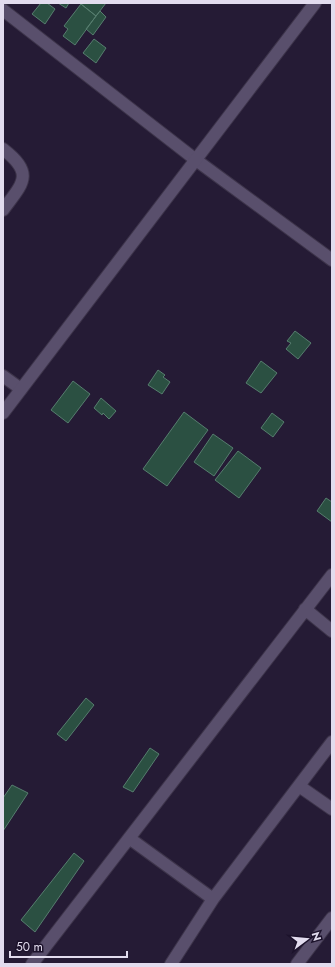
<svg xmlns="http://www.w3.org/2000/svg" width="335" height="967" font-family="Jost,sans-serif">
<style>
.building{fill:#2b5042;stroke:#567d6e}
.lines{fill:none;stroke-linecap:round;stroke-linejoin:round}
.minor-casing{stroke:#3d344a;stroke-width:14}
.tertiary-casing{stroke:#3d344a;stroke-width:14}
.minor{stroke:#594f6c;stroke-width:12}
.tertiary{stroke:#594f6c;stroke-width:12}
</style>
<rect width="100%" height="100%" fill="#251b35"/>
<path class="building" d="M41,3H47L55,9L45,24L32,14Z
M58,3H69L66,8Z
M82,3H106L96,16L81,4Z
M81,4L96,16L75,45L63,36L68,29L64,26Z
M100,11L106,17L93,35L86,29Z
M94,39L106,48L96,63L83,53Z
M295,331L311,343L298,359L286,349L291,343L287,341Z
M261,361L277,373L261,393L246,383Z
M158,370L165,375L163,377L170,382L162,394L148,385Z
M73,381L90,394L68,423L51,410Z
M101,398L116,411L109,419L103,413L102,415L94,408Z
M184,412L208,430L167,486L143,469Z
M272,413L284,422L273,437L261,428Z
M213,434L233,448L214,476L194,462Z
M238,451L261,468L239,498L215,480Z
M326,498L332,502V522L317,511Z
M86,698L94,705L66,741L57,734Z
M150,748L159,754L133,792L123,787Z
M12,785L28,793L3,831V798Z
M74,853L84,861L35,932L21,920Z"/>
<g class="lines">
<g class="minor-casing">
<path id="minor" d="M3,10L196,160L332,260
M3,149C35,174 23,183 3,210
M3,376L21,389
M305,609L332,631
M299,786L332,809
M129,838L213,899
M32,964L332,575
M171,964L213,899L332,742
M297,964L332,918"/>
</g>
<g class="tertiary-casing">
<path id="tertiary" d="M3,413L315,3"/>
</g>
<use href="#minor" class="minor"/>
<use href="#tertiary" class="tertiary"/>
</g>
<rect width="335" height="967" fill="none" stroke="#e2dcee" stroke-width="8"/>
<g transform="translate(307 939) rotate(74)" stroke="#1c122b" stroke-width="3" paint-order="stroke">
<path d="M0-3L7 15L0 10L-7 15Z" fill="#e2dcee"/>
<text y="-6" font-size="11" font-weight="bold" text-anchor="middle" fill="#e2dcee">N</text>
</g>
<path d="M10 951v6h117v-6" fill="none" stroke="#e2dcee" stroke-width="2"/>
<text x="16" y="951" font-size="12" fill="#e2dcee" stroke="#1c122b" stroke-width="3" paint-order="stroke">50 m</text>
</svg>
